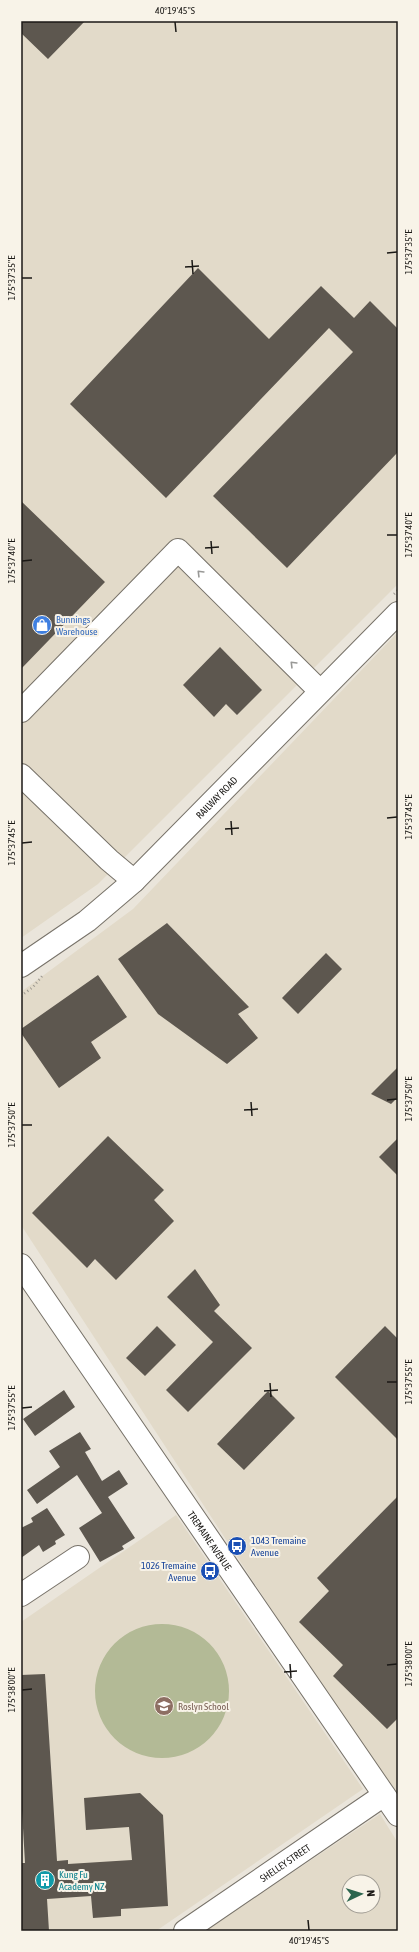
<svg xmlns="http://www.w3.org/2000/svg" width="419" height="1952" font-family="'Asap Condensed',sans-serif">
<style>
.built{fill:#e2dac9;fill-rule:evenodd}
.green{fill:#b3ba96}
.building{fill:#5d574f}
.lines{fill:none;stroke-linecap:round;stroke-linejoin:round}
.minor-casing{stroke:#777269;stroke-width:24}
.major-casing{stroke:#777269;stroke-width:24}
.path{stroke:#9b978f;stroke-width:2.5;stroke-dasharray:1 3;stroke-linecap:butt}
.minor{stroke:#fff;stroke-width:22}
.major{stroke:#fff;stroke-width:22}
.oneway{stroke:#989896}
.ticks{fill:none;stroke:#1b1916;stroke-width:1.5}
.labels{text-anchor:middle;stroke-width:4;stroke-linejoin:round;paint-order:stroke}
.shop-label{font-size:10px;fill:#366cbe;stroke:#f8f3e8;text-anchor:start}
.street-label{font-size:10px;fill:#1b1916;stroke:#f8f3e8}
.transit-label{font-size:10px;fill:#164399;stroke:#f8f3e8;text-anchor:start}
.education-label{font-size:10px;fill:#785e54;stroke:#f8f3e8;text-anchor:start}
.culture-label{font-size:10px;fill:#0d838f;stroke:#f8f3e8;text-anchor:start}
.neatline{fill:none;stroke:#1b1916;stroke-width:1.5}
.ticks-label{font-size:10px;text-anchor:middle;fill:#1b1916}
</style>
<rect width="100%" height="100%" fill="#eae5db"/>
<path class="built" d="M21,21H398V584L98,884L21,938Z
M398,632V1801L397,1802L21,1225V992L133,909Z
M176,1515L363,1789L156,1931H21V1622Z
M380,1814L398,1843V1931H205ZM349,1882H373V1906H349Z"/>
<path class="green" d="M95 1691a67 67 0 1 1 134 0a67 67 0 1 1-134 0Z"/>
<path class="building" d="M21,21H85L48,59L21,33Z
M198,268L269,339L321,286L354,318L370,301L398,329V452L287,568L213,496L353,352L329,328L166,498L70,404Z
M21,501L105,582L21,669Z
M220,647L262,690L237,715L226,704L214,717L183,685Z
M167,923L249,1007L238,1014L258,1038L227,1064L158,1014L118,959Z
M326,953L342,969L298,1014L282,998Z
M98,975L127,1017L91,1042L101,1058L59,1088L21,1033V1029Z
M398,1067V1097L391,1104L371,1094Z
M108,1136L164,1190L154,1200L174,1221L116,1280L95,1259L87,1268L32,1213Z
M398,1138V1176L379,1157Z
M195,1269L220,1305L214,1311L252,1348L188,1412L166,1390L213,1342L167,1297Z
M157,1326L176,1345L145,1376L126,1358Z
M385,1326L398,1339V1440L335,1377Z
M64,1390L75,1407L35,1436L23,1419Z
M268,1391L295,1418L244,1470L217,1444Z
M80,1432L91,1449L85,1452L102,1481L119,1470L128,1484L108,1497L135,1538L122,1546L124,1549L100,1562L79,1528L102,1513L77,1475L37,1504L27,1490L60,1467L49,1451Z
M398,1496V1718L387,1729L333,1676L343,1665L299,1622L329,1591L317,1578Z
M47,1508L65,1535L55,1541L56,1544L43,1552L39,1545L21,1558V1528L33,1522L31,1518Z
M45,1674L57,1861L68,1860V1864L132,1860L129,1827L86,1830L84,1798L140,1793L163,1815L168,1906L121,1909V1916L93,1918L91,1896L47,1899L49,1931H21V1863H25L21,1793V1675Z"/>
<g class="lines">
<g class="minor-casing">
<g id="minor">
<path d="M21,711L178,550L320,691"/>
<path d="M21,775L109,860L134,881"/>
<path d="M21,1595L78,1557"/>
<path id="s1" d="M185,1931L384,1795"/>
</g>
</g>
<g class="major-casing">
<g id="major">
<path id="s2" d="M21,966L87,921L134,881L398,613"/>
<path id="s3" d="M21,1265L398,1815"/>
</g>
</g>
<path class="path" d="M394,594L398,590
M21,996L33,987L43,975"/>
<use href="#minor" class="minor"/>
<use href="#major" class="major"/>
</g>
<defs><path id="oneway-chevron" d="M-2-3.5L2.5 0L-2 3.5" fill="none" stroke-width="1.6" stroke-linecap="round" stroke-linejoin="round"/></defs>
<g class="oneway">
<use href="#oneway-chevron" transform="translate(200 573) rotate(-135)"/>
<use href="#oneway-chevron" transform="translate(293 664) rotate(-135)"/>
</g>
<path class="ticks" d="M175,22L176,32M387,253L397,252M192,260L193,274M185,267L199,266M22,278H32M387,535H397M211,541L212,554M205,548L219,547M22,561L32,560M387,818L397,817M231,821L232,835M225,829L239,828M22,843L32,842M387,1100L397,1099M251,1102L252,1116M244,1110L258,1109M22,1125H32M387,1382H397M270,1383L271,1397M264,1391L278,1390M22,1408L32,1407M290,1664L291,1678M387,1665L397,1664M284,1672L297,1671M22,1690L32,1689M308,1920L309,1930"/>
<defs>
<g id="shop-disc" transform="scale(1)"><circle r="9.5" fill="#3f7fe0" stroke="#f8f3e8"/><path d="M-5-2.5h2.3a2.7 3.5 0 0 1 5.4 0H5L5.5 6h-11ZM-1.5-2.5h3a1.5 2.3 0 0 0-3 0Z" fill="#fff"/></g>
<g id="bus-disc" transform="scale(1)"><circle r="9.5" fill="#1a4fb4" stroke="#f8f3e8"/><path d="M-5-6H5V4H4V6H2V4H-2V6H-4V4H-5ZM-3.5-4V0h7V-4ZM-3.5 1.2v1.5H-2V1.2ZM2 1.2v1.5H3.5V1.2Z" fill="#fff"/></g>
<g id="school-disc" transform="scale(1)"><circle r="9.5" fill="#8d6e63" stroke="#f8f3e8"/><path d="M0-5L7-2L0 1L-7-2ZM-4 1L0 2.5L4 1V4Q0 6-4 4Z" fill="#fff"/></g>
<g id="building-disc" transform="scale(1)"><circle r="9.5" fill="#0f9aa8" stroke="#f8f3e8"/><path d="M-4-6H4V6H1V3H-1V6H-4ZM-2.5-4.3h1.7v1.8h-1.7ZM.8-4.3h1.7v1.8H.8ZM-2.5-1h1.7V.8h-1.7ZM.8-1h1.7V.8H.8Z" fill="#fff"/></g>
</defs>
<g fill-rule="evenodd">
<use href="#shop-disc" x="42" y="625"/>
<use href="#bus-disc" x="237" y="1546"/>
<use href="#bus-disc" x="210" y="1571"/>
<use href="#school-disc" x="164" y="1706"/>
<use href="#building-disc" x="45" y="1880"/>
</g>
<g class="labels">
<g class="shop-label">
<text x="56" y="623">Bunnings<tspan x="56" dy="12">Warehouse</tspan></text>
</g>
<g class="street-label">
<text dy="4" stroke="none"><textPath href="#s2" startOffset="259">RAILWAY ROAD</textPath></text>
<text dy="4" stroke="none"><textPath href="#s3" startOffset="334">TREMAINE AVENUE</textPath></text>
<text dy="4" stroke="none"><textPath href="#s1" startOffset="121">SHELLEY STREET</textPath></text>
</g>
<g class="transit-label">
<text x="251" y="1544">1043 Tremaine<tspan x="251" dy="12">Avenue</tspan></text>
<text x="196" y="1569" text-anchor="end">1026 Tremaine<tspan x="196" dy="12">Avenue</tspan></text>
</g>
<g class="education-label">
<text x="178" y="1710">Roslyn School</text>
</g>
<g class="culture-label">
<text x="59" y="1878">Kung Fu<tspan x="59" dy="12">Academy NZ</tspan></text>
</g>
</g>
<rect width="419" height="1952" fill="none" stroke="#f8f3e8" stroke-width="44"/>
<g transform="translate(361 1894) rotate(86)"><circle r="19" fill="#f8f3e8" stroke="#a09c94"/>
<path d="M0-3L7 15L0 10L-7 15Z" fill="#2c654e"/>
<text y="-6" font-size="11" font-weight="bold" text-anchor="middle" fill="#1b1916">N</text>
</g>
<rect x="22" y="22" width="375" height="1908" class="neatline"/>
<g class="ticks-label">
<text x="175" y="14">40°19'45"S</text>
<text transform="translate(408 252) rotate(-90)" y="4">175°37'35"E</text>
<text transform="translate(11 278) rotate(-90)" y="4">175°37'35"E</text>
<text transform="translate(408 535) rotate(-90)" y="4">175°37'40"E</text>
<text transform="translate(11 561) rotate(-90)" y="4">175°37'40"E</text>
<text transform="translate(408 817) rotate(-90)" y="4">175°37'45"E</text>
<text transform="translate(11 843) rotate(-90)" y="4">175°37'45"E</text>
<text transform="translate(408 1099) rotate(-90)" y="4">175°37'50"E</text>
<text transform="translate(11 1125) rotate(-90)" y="4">175°37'50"E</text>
<text transform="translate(408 1382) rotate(-90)" y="4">175°37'55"E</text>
<text transform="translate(11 1408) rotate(-90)" y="4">175°37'55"E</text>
<text transform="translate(408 1664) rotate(-90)" y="4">175°38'00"E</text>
<text transform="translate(11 1690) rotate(-90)" y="4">175°38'00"E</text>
<text x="309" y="1944">40°19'45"S</text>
</g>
</svg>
